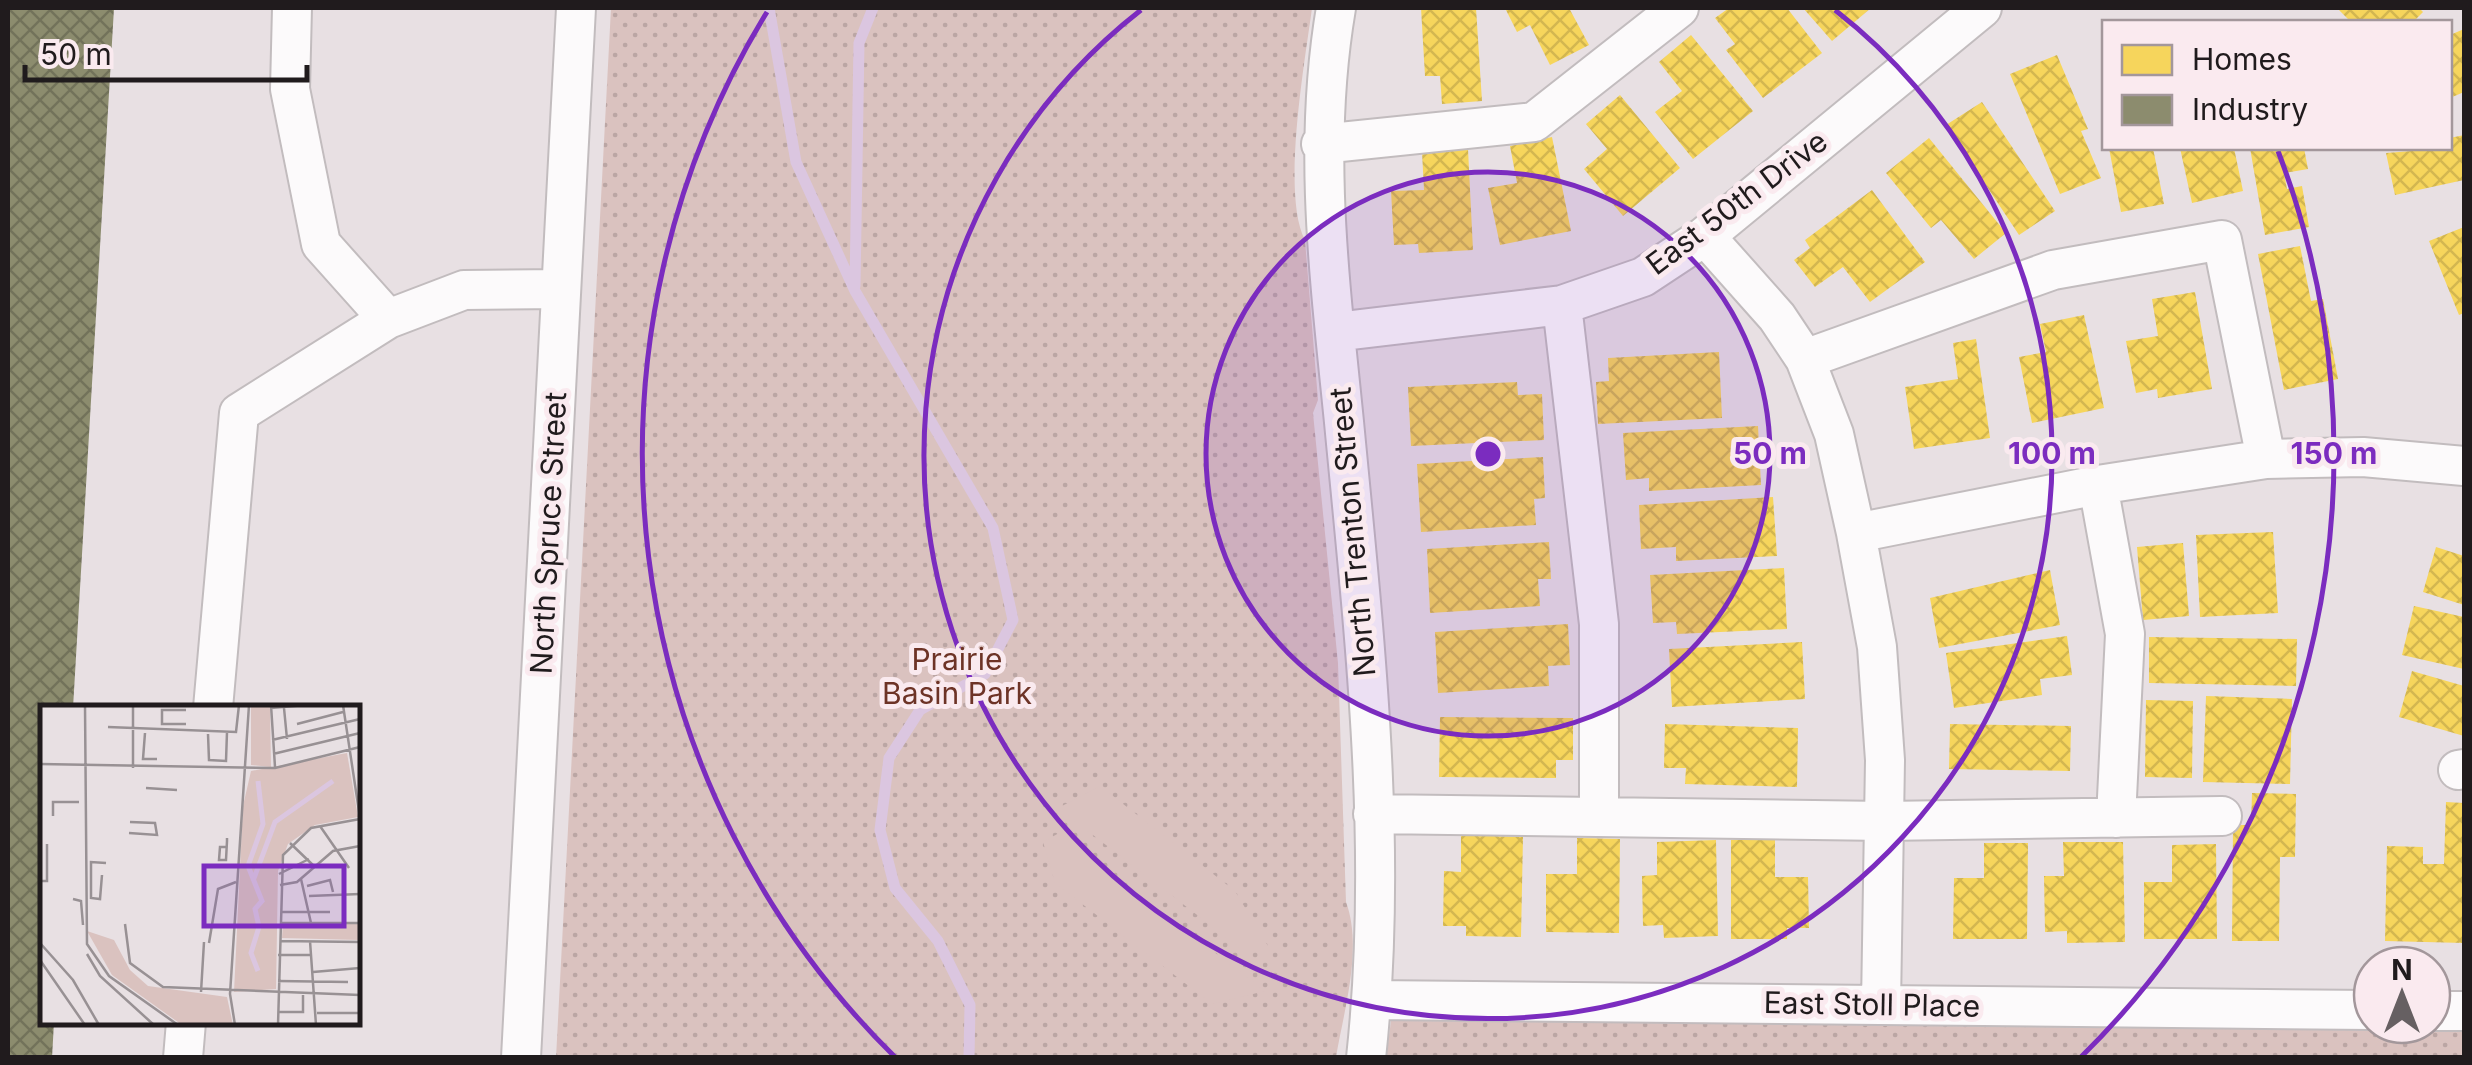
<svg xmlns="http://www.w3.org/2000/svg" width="2472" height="1065" font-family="Inter,sans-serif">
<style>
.grass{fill:url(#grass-dots)}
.garden{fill:#dac2bf}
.homes{fill:url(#homes-cross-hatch)}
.industry{fill:url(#industry-cross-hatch)}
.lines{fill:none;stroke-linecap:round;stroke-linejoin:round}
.stream{stroke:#dbc6e0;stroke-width:11}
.minor-casing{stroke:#c2bcbe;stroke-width:42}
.minor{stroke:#fcfafb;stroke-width:38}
.ring{fill:none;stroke:#7b2cbf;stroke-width:5}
.labels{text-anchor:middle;stroke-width:10;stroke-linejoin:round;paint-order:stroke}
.street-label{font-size:30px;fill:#201b1d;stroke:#faeaef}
.park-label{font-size:30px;fill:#6d3326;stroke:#faeaef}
.inset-river{fill:none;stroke:#dbc6e0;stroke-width:5}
.inset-road{fill:none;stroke:#989194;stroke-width:2.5}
.view{fill:#7b2cbf;fill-opacity:0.15;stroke:#7b2cbf;stroke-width:5}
.inset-edge{fill:none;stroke:#201b1d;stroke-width:5}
.centre{fill:#7b2cbf;stroke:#faeaef;stroke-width:5}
.ring-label{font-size:30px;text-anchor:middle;font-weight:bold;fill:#7b2cbf;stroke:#faeaef;stroke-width:10;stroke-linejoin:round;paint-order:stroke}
</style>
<defs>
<pattern id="grass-dots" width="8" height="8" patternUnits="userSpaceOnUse" patternTransform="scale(2.5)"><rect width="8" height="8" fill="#dac2bf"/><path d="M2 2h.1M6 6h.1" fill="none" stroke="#bba6a4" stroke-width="1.8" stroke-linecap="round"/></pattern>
<pattern id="homes-cross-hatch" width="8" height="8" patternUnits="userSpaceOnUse" patternTransform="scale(2.5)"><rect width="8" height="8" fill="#f6d55c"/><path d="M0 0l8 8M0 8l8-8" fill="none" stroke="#d3b650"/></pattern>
<pattern id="industry-cross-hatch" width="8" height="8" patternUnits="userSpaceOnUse" patternTransform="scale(2.5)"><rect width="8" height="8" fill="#8c8c6e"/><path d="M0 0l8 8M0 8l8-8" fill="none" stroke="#72725a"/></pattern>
</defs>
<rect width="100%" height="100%" fill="#e8e0e3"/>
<path class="grass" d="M611,8H1312C1305,61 1281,194 1305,240L1318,400L1313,413L1338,663L1346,902C1363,948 1344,1010 1336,1057L556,1058Z
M1391,1021L2464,1023V1058H1386Z"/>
<path class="garden" d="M1100,786L1235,891L1271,951H1244L1063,812L1062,806Z
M1059,833L1265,991L1212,1004L1055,883L1043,842Z"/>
<path class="homes" d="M1421,8H1476L1482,101L1442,104L1440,76H1425Z
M1505,8H1569L1589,45L1550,65L1530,25L1517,32Z
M1729,8H1787L1822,53L1763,98L1726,50L1735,44L1715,18Z
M1803,8H1871L1832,41Z
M2337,8H2419L2423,12L2413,22H2351Z
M2464,29V92L2450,98V35Z
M1691,35L1753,111L1693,159L1655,112L1682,91L1659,62Z
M2057,55L2088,129L2081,131L2101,178L2060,194L2010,74Z
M1620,95L1680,168L1623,216L1584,169L1607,149L1586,124Z
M1982,102L2055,211L2019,235L1946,125Z
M2464,135V180L2395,195L2386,153L2450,148V138Z
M1552,137L1571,231L1500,245L1488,188L1517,183L1510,146Z
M1929,138L2006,233L1974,259L1941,220L1931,228L1886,173Z
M2109,148H2153L2164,204L2121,212Z
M2180,148H2234L2243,191L2192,203Z
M2250,148H2304L2308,169L2284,173L2287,189L2302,186L2309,227L2265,235Z
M1468,149L1473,250L1419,253L1418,244L1394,245L1391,191L1424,190L1422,152Z
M1872,190L1925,262L1870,302L1843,267L1815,287L1794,260L1810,248L1805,240Z
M2464,227V313L2459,315L2429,241Z
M2300,246L2311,301L2323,299L2338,379L2284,390L2258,254Z
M2195,292L2212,389L2158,398L2157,389L2136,393L2126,341L2158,336L2152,299Z
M2084,315L2104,408L2032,423L2019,357L2046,352L2040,324Z
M1976,339L1990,438L1914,449L1905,387L1958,379L1953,343Z
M1719,352L1722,418L1598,424L1596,382L1609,381L1608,358Z
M1517,382L1518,395L1542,394L1544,440L1411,446L1408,387Z
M1758,426L1761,485L1649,491V478L1626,480L1623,433Z
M1543,457L1545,498L1534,499L1536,525L1421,532L1417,464Z
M1773,497L1777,556L1676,561V547L1641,549L1639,505Z
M2273,532L2278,613L2200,617L2196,535Z
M1549,542L1551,579H1538L1540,606L1430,613L1427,549Z
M2183,543L2189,616L2143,620L2137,547Z
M2436,547L2464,556V605L2423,592Z
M1784,568L1787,629L1677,634L1676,622L1653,623L1650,575Z
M2050,570L2060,625L1939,648L1930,598Z
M2414,606L2464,617V669L2402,655Z
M1568,624L1570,665L1548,666L1549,686L1438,693L1435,632Z
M2067,636L2072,675L2040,679L2042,695L1954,708L1946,653Z
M2149,637L2297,639L2296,686L2149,683Z
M1802,642L1805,699L1672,707L1669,649Z
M2412,671L2464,686V736L2399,717Z
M2206,696L2292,699L2290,784L2203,782Z
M2146,700L2193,701L2192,778L2145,777Z
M1440,717L1573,718V760H1556V778L1439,777Z
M1665,724L1798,728L1797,787L1685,784L1686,768H1664Z
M1950,724L2071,726L2070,771L1949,769Z
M2252,793L2296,794L2295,857H2280L2279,941H2232L2233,825H2251Z
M2446,802L2464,803V943L2385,941L2387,846L2423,847V864H2444Z
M1461,835L1523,837L1521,937L1466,936V926H1443L1444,871L1461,872Z
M1577,838L1620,839L1619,933L1546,932V874H1577Z
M1775,839V877H1808L1809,928H1787V939H1731V840Z
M1716,840L1718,936L1664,938L1663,925L1643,926L1642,876L1657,875V842Z
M2063,842H2123L2125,942L2067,943V931L2045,932L2044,876H2064Z
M1984,843H2028L2027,939H1953L1954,878H1984Z
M2216,844L2217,939H2144V882H2172V845Z"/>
<path class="industry" d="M8,8H114L73,708H42V1022H54L52,1058H8Z"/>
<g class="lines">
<path class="stream" d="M769,8L796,162L855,291L993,528L1013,620L985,674L920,710L889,758L880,830L895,888L938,941L970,1005L969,1058
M855,286L859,43L873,8"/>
<g class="minor-casing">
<path id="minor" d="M292,8L290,89L321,244L388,319
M1336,8C1312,148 1330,282 1344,422C1364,633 1389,847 1366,1058
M1321,144L1534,122L1679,8
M1705,236L1777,317L1805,359L1834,434L1856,533L1877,647L1885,760L1881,1005
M1562,305L1599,624V817
M1335,332L1562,305L1643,277L1705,236L1982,8
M1805,359L2053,270L2222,240L2266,459
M2098,485L2125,634L2116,818
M1856,533L2098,485L2266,459L2363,457L2464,466
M213,708L239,413L388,319L464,290L561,289
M2458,770L2464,769
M1373,814L1884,821L2222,816
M1372,1000L2372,1010
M2432,1011H2464
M183,1058L186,1022
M521,1058L576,8"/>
</g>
<use href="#minor" class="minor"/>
</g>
<circle cx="1488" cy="454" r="282" fill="#7b2cbf" fill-opacity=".12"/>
<g class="ring">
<circle cx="1488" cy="454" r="282"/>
<path d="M1835 10A564 564 0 1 1 1141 10"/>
<path d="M895 1057A846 846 0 0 1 767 12M2278 151A846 846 0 0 1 2081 1057"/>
</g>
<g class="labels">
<g class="street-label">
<text transform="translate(1737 203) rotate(-37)" y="10">East 50th Drive</text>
<text transform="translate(1353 532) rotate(-95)" y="10">North Trenton Street</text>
<text transform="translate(549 533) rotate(-87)" y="10">North Spruce Street</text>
<text transform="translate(1872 1005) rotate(1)" y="10">East Stoll Place</text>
</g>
<g class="park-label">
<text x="957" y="670">Prairie<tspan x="957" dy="34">Basin Park</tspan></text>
</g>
</g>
<g transform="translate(40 705)">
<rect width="320" height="320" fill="#e8e0e3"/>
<path d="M211,0H230L231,62L211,60ZM307,48L318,112L275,120L248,139L238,166L236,284L194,287L203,101L211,66ZM243,219H320V235L242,233ZM47,226L74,235L90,265L108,281L187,292L193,320H142L72,270Z" fill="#dac2bf"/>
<path class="inset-river" d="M213,176L235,117L293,76M218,266L211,248L219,222L215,204L222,196L208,161L223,119L218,76"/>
<path class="inset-road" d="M45,0L47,239L69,271L138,320M231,0L235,62M303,0L320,113M231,3L266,0M244,3L247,34M146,5H122V19H146M257,19L303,7M68,22L196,27L199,0M105,28L103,54H117M168,29L169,55L186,56L187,27M232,35L320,14M233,49L320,28M0,59L235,63L320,42M93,63V0M106,83L137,85M13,111V97H39M280,121L309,163M89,128L117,130L115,118L90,117M250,138L275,162M187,142H180L179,155H186L187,136V133M239,169L269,154M62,170L60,194L51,193V157L66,158M261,174L271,218M0,176H7V139M240,180L257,177L293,146L320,141M267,181L290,175L293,187M269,191L320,189M33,194L41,196L43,220M242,207H290M242,218H320M85,219L90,258L123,282L320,290M240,236L320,237M270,236L276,320M0,238L33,275L59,320M169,238L178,184L196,177M47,249L60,271L114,320M238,250H270M0,255L45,320M273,267L320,263M238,276L308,277M161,287L164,237M239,307H263V290M277,308H320M195,320L190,289L209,0M238,320L243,150L271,123L320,114"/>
<path class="view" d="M164,161H304V221H164Z"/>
<rect width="320" height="320" class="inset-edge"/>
</g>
<circle cx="1488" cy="454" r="15" class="centre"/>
<g class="ring-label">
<text x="1770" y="464">50 m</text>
<text x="2052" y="464">100 m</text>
<text x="2334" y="464">150 m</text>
</g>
<rect width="2472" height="1065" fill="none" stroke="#201b1d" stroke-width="20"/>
<rect x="2102" y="20" width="350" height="130" fill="#faeaef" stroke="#a3979b" stroke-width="2.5"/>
<rect x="2122" y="45" width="50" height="30" fill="#f6d55c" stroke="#a3979b" stroke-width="2.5"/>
<text x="2192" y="70" font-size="30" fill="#201b1d">Homes</text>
<rect x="2122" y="95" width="50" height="30" fill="#8c8c6e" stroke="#a3979b" stroke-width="2.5"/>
<text x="2192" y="120" font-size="30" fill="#201b1d">Industry</text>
<g transform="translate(2402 995)"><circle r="48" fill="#faeaef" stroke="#a3979b" stroke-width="2.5"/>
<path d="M0-8L18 38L0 25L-18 38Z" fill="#666062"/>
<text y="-15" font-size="28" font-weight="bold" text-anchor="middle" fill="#201b1d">N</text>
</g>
<path d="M25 65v15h282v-15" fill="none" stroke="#201b1d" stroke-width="5"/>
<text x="40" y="65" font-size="30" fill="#201b1d" stroke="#faeaef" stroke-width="8" paint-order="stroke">50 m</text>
</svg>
